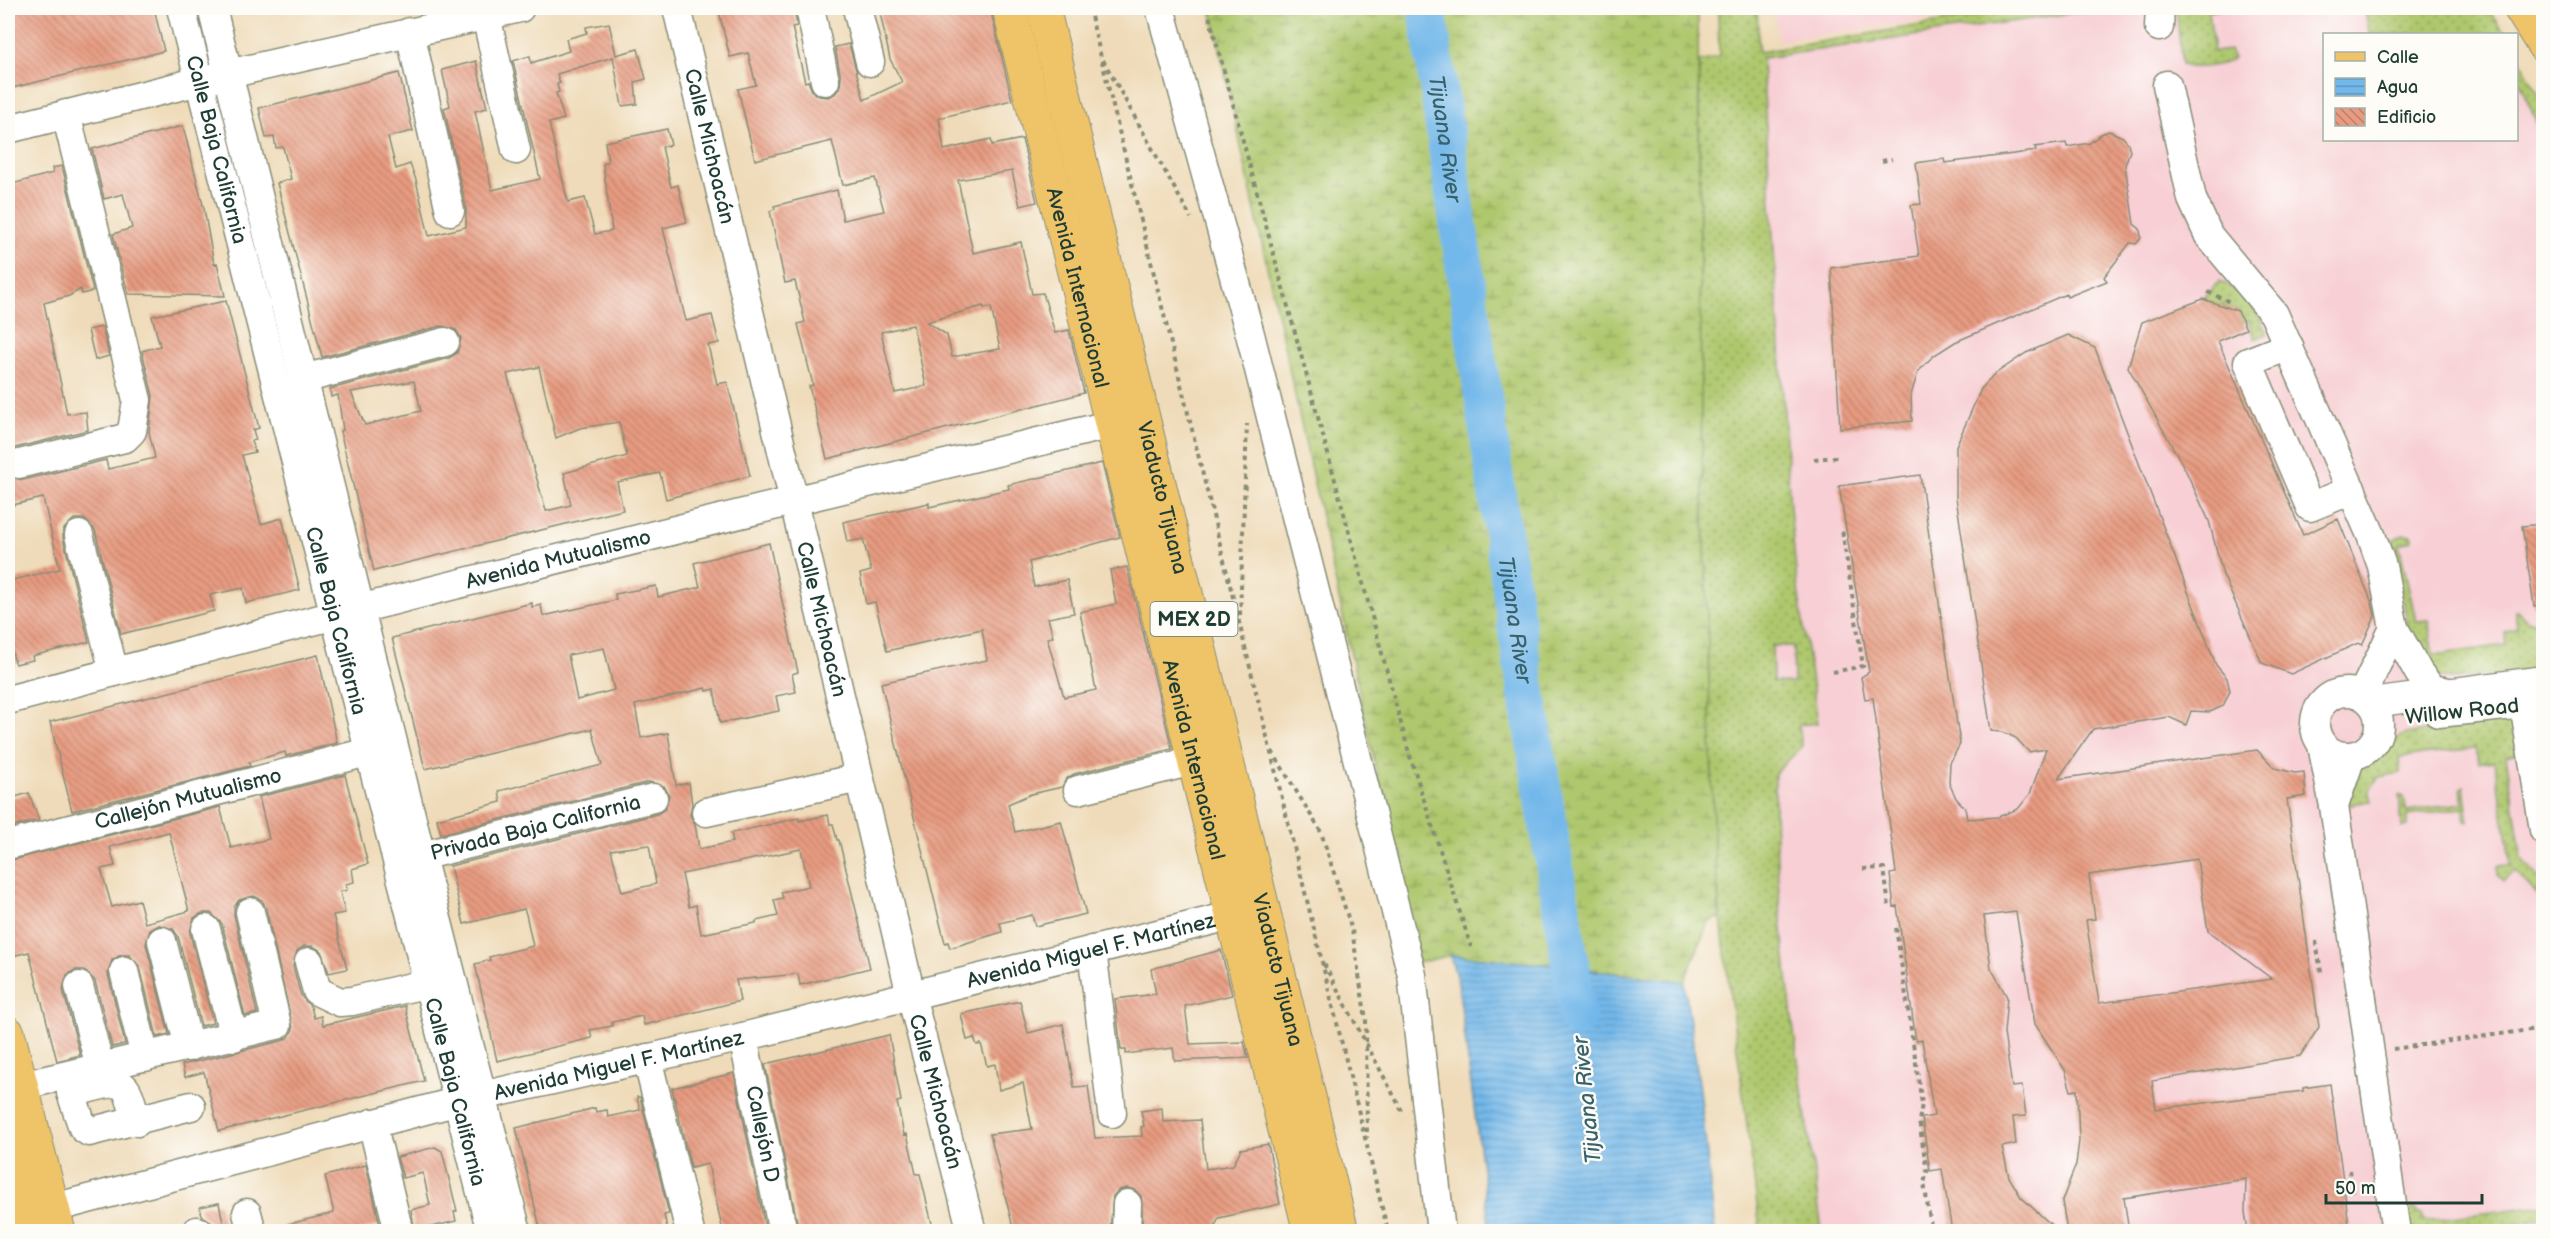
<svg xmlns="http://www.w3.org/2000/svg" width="2551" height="1239" font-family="'Balsamiq Sans',sans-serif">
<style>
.built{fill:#f7cfd4}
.grass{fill:url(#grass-dots);stroke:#678250;stroke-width:1.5;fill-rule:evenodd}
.wetland{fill:url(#wetland-marsh);stroke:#678250;stroke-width:1.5}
.water{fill:url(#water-rules);stroke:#497a8f;stroke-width:1.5}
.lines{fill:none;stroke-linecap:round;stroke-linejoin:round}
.river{stroke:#73b8ea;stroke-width:38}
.building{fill:url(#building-back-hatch);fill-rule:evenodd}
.minor-casing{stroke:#878c76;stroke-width:31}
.major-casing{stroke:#878c76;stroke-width:35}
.highway-casing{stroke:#878c76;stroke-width:35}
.path{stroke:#878c76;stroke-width:4;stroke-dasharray:4.5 4.5;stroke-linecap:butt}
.minor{stroke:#fff;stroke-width:28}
.major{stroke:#efc469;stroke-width:33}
.highway{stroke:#efc469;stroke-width:33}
.labels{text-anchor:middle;stroke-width:5;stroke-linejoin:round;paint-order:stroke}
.shield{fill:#fdfcf7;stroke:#62766e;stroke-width:1.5}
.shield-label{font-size:20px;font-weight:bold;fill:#1f3d34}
.street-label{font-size:21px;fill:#1f3d34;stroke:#fdfcf7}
.water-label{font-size:22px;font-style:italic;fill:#38626b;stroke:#fdfcf7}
</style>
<defs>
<pattern id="grass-dots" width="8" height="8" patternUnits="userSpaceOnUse" patternTransform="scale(1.5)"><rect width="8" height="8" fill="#afc76d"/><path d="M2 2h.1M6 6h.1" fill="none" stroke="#8ea35a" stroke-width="1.8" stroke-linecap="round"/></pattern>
<pattern id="wetland-marsh" width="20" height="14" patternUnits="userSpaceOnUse" patternTransform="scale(1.5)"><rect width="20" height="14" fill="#afc76d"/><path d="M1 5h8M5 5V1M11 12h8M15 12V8" fill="none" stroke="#8ea35a"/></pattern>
<pattern id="water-rules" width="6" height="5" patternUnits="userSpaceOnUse" patternTransform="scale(1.5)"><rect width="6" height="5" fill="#73b8ea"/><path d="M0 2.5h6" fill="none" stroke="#5e97be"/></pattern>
<pattern id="building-back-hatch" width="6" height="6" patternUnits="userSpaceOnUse" patternTransform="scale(1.5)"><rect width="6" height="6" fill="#e89b81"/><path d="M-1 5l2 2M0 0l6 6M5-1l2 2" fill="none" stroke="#bb806a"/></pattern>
</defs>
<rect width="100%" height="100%" fill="#fdfcf7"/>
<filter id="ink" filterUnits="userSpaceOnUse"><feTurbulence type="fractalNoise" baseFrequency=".0167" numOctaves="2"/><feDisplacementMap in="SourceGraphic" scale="12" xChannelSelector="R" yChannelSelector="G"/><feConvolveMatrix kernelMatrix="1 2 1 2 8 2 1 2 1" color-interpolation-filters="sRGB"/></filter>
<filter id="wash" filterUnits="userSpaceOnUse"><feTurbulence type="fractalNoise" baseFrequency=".008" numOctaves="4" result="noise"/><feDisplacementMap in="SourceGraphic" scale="24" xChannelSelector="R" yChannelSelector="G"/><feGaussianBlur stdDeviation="1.35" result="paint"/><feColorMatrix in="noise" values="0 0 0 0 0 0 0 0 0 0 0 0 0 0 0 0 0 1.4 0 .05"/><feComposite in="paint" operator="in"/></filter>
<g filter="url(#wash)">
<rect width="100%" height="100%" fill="#efdbb9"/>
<path class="built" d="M1774,8H2013L1778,41Z
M2023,8H2487L2506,34H2324V140H2516L2517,53L2543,102V1231H1822L1782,931L1776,839L1759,52Z"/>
<path class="grass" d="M1718,8H1757L1759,52L2023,8H2105L1763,58L1762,61L1790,507L1797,582L1818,723L1799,725L1802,747L1775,773C1773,927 1802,1080 1822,1231H1760C1746,1104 1725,977 1714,849L1701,418L1699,62L1719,57ZM1772,646H1793L1794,683L1773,682Z
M2176,8H2224L2209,11L2214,52L2230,50L2234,58C2225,66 2194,70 2182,65Z
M2364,8H2487L2506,34H2370Z
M2516,53L2543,102V137L2517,77Z
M2219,281C2246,292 2256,308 2267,334L2255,339L2249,320L2243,322L2238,311L2203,299Z
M2403,534L2412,535V540L2399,545L2416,621L2428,620L2434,655L2506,645L2505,632L2517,628L2515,610H2517L2527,620L2543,624V670L2452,679L2438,677L2409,636L2403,599L2385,545Z
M2509,719L2513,721L2519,753L2506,756L2522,859L2543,883V901L2515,871L2503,881L2498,876V866L2511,865L2494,761L2479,763L2476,748L2399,757L2400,773L2378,777L2369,791L2371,801L2346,805C2357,767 2369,751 2406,734Z
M2464,786L2469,822L2465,821L2463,808L2407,816V826L2402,827L2399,795L2403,797L2406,811L2463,803L2461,788Z
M2543,1205V1218C2500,1230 2457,1231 2412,1231L2408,1228L2406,1215L2411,1209H2416L2417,1214H2422L2423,1221Z"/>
<path class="wetland" d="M1211,8H1698L1701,418L1714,849L1720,918L1709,921L1684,982L1553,965L1451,955L1418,963Z"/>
<path class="water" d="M1450,955L1553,965L1684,982L1700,1089L1715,1231H1490L1458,983Z"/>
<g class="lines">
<path class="river" id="s1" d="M1427,8L1517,631L1571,968L1577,1018"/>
</g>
<g id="blocks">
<path class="building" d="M8,8H154L164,51L8,89Z
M718,8H794L797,26L792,27L805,82L808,81L812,91L819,96L828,97L835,94L840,87L841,78L835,47L849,44L864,100L902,82L890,59L879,8H990L1012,100L939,118L944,150L991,139L992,145L1022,139L1037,202L1020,206L1012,171L958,180L973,253L1021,242L1032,294L1043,293L1055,333L1069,330L1084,393L827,459L809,386L813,385L798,324L805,322L795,281L785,283L770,211L775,209L774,206L837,190L843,220L884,211L875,178L843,185L832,141L755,160L738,89L756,85L748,53L730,57ZM983,306L984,308L991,307L1000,349L952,357L947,335L927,322ZM913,325L926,386L895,393L881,332Z
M609,23L616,55L638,49L646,79L635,82L637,104L622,106L613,57L557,74L560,83L557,84L559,92L556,93L564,119L549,123L568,202L585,198L595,234L612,231L603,164L608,162L605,142L667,129L671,145L662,147L671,187L678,185L687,222L663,228L686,321L712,315L719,343L708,345L717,384L727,382L730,393L750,476L666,499L660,473L617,482L623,510L374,571L340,431L343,430L338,395L331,397L330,389L449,358L457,353L461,338L456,330L441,326L322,357L277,183L291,179L283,147L276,148L274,137L266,138L259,108L399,73L413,131L388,137L396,169L410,164L416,180L429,236L466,227V207L444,108L450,106L442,70L476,61L487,108L475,111L492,190L540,179L513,61L530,56L531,63L569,51L566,39L587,33L586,27ZM539,367L556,438L580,428L619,422L627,456L564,473L571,505L546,511L507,374ZM414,381L421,411L365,425L351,392Z
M183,126L204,209L214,264L217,263L225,296L128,294L113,234L132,228L123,194L104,199L92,149Z
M2109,131L2123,137L2128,143L2130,151L2125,165L2134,224L2140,229L2141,238L2136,244L2130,243L2104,277L2107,281L2067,297L2066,294L1955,342L1933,356L1918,372L1911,395L1912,421L1840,428L1831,268L1919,256L1911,205L1921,204L1916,163L1944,159L1945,163L2036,151L2035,147L2066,143L2067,147L2090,143L2101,134Z
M62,166L93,291L82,294L81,289L69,296L44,303L67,414L86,412L88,430L15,448L8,452V185L53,173L52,168Z
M2203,299L2238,311L2246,329L2218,341L2303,535L2338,519L2372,603L2375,616L2362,645L2358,643L2291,674L2262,663L2223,575L2209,521L2185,469L2128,367L2142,322Z
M226,301L259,428L253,430L256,440L251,441L255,452L242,455L261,524L282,518L300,590L246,603L243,588L210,595L214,611L121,634L95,530L84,519H74L63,530V538L89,642L32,656L33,660L15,664L8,633V581L60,569L43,498L8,506V476L23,480L106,460L108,469L155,458L149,432L153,396L142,351L160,346L152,316Z
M102,327L109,356L95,360L88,330Z
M2068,335L2095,348L2216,665L2227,678L2230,691L2223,706L2210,712L2191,711L2186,725L2169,717L2093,729L2058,779L2257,750L2275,768L2295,773L2304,772L2306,796L2287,799L2319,1027L2300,1056L2152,1081L2156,1109L2303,1091V1088L2330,1084L2350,1232H2248L2245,1212L2246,1179L2124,1198L2129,1232H2067L2062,1201L2076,1164L2079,1141L2077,1090L2071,1091L2065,1070L2035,1024L2016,912L1984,916L1991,968L2007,997L2004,1033L2012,1087L2022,1086L2026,1116L2013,1117L2016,1144L2002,1147L2009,1177L2021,1197L2059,1232H1952L1942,1169L1930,1171L1922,1118L1934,1116L1922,1040L1916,1041L1897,906L1894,907L1890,874L1896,873L1873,698L1865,699L1861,677L1869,672L1839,486L1920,475L1960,744L1950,763L1949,783L1956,798L1965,808L1967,819L1998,817L2018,809L2030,794L2046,749L2029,752L2016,738L2003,732L1991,731L1956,497V446L1981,389L1995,374L2026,353ZM2197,859L2208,931L2272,979L2099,1003L2086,920L2095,919L2089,875Z
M1102,463L1120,537L1029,562L1034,587L1067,580L1074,613L1048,618L1053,637L1047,638L1064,697L1096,690L1080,612L1116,604L1110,570L1127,567L1172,749L1074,774L1066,779L1062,787L1031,794L1008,804L1015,832L1061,821L1086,914L1035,926L1032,915L1000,923L1002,932L950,948L948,942L945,943L881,683L987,660L982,629L887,651L875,602L866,604L860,574L871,571L863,539L847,542L843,522L929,503V507L965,499L1009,489L1008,485Z
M2544,524V605L2534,606L2522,526Z
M769,543L798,672L792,674L796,692L776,696L779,711L720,723L714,689L707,691L706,688L635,705L641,738L668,733L676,785L689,783L692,804L690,815L695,824L699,849L733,842L731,833L799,818V821L828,815L830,824H833L837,840H839L870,968L800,985L798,974L736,980L740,1001L644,1025L642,1016L612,1022V1026L590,1030L592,1038L497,1061L475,964L490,960L489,957L533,946L526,914L524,909L464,924L450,866L657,814L665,809L669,795L664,786L649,782L441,834L437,819L501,802L499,791L602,765L592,729L425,769L392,638L532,603V607L541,605L543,616L616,600L615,594L656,586L658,597L700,587L694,563ZM604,648L614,690L577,700L568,655ZM649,845L656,884L622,892L611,850ZM801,849L809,886L781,892L783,898L774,900L778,916L756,921V923L701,934L696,905L689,907L682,874Z
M318,655L337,743L286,756L285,752L249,762L250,766L72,811L50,722Z
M345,775L368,864L352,869L354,882L346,884L347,890L340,892L345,913L333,915L347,969L329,973L321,951L313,946H304L297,951L293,966L301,996L311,1007L314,1018L321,1016L323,1025L405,1006L424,1081L219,1131L204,1072L185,1077L182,1065L281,1041L289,1037L293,1029L266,908L262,900L254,896L239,900L234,907V915L257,1013L245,1016L222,924L211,913H202L194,918L190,933L213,1023L201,1026L178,936L173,929L159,925L150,930L146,944L169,1034L157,1037L140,967L129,955H121L112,960L108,974L125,1044L112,1047L95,981L84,970H75L67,975L63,990L80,1055L57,1061L29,952L12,956L8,934V861L220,807L231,848L269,839L259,797ZM169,832L189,911L145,923L139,900L112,907L101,869L115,866L110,847Z
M29,793L39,820L8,828V799Z
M1221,950L1232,995L1185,1006L1190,1044L1244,1042L1248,1058L1175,1061L1173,1048L1126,1054V1050H1121L1115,999L1156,994L1151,969Z
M1020,1001L1028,1033L1063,1024L1074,1087L1088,1086L1095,1138L1142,1136L1141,1127L1144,1126L1141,1111L1162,1108L1163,1122L1200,1120L1206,1169L1233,1165L1241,1149L1268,1144L1280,1204L1219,1218L1212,1232H1154V1227H1143L1141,1196L1135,1190L1127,1188L1119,1190L1113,1196L1110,1232H1014L990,1134L1032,1129L1023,1083L999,1090L995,1064L987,1066L981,1044L977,1045L974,1038L967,1040L961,1014Z
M889,1035L901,1101L897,1102L904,1135L907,1134L916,1174H920L934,1232H799L765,1064Z
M734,1073L766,1232H723L708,1164L691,1168L672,1088Z
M637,1097H640L669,1214L664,1215L668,1232H541L516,1128L595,1108L596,1112L607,1110L608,1117L640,1110Z
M435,1147L442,1151L457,1211L454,1212L456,1221L415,1231L411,1210L430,1205L423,1173L403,1178L397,1157Z
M366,1165L380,1225L356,1232H285L284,1225L334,1213L325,1176Z
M219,1203L225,1232H213L211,1222L202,1216L200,1207Z"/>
</g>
</g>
<g filter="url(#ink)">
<use href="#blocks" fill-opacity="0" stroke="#878c76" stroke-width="1.5"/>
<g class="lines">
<g class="minor-casing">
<g id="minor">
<path id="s2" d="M181,8L491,1232"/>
<path d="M212,8L421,856L517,1232"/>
<path id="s3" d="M677,8L911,995L972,1232"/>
<path d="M810,8L825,81"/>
<path d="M857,8L870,62"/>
<path d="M1160,8L1250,334L1412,975L1441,1232"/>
<path d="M486,15L516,150"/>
<path d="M2159,27L2160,8"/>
<path d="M410,32L450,211"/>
<path d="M2167,85L2192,199L2209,236L2274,314L2371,535L2382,566L2394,628L2362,695"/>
<path d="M8,129L228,74L520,8"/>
<path d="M2289,346L2248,362L2310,507L2352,490"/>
<path d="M303,379L445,342"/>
<path d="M19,464L125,438L132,431L137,400L66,114"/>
<path d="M79,535L114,672"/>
<path d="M2394,628L2419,673L2432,689L2449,692"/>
<path d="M2521,684L2544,830"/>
<circle cx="2347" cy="724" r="32"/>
<path id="s4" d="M8,700C375,603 743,512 1113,424"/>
<path d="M2372,703L2544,680"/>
<path d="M2438,713L2544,702"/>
<path d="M2322,745L2334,806L2351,757"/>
<path d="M1078,790L1193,761"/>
<path d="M2334,806L2396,1232"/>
<path d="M706,812L859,778"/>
<path id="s5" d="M8,845L368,752"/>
<path id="s6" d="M421,856L653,798"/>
<path d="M206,929L234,1037"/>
<path d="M162,941L189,1047"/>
<path d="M1092,950L1112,1113"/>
<path d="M309,962L317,991L340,1002L352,1001L446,979"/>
<path d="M124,971L145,1057"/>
<path d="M79,986L100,1067"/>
<path id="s7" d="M743,1037L783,1232"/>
<path d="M647,1058L690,1232"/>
<path d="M21,1086L277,1025L250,912"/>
<path d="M83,1090C127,1078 125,1079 137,1122"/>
<path d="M71,1093L83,1128L89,1132L191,1106"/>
<path d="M372,1123L399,1232"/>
<path d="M247,1213L252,1232"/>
<path id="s8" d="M8,1220L459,1101L743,1037L1230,916"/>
<path d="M197,1231V1232"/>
<path d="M1126,1232L1127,1204"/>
</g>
</g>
<g class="major-casing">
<g id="major">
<path id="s9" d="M1009,8L1310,1232"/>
<path d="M2520,8L2544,46"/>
<path d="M8,1033L59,1232"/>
<path d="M8,1144L30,1232"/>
</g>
</g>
<g class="highway-casing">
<g id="highway">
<path id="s10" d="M1043,8L1342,1232"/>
</g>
</g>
<path class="path" d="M1089,8L1388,1232
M1207,8L1409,753L1471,947
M1103,60L1191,218
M1882,161L1892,159
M2208,292L2232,303
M1814,459L1837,457
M1240,615L1247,424
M1833,672L1863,666L1842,529
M1272,751L1321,832L1352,930L1366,1020L1367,1138
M1863,869L1884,868L1889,907
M1896,928L1922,1104L1919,1121L1927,1172L1924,1183L1931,1226
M2316,941L2321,972
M1324,964L1402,1111
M2393,1049L2544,1028
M2350,1170L2353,1196"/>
<use href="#minor" class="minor"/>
<use href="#major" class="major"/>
<use href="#highway" class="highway"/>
</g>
</g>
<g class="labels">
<rect class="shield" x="1150.5" y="602" width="87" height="34" rx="4.5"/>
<g class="shield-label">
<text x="1194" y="626">MEX 2D</text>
</g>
<g class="street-label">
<text dy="7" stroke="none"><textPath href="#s3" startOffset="142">Calle Michoacán</textPath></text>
<text dy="7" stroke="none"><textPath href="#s2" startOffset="146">Calle Baja California</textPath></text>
<text dy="7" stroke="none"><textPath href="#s9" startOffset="288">Avenida Internacional</textPath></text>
<text dy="7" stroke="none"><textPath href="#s10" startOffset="504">Viaducto Tijuana</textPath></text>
<text dy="7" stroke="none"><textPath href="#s4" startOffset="568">Avenida Mutualismo</textPath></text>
<text dy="7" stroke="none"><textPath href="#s2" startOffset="632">Calle Baja California</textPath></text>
<text dy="7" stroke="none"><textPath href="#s3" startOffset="628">Calle Michoacán</textPath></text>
<text transform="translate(2462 711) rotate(-6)" y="7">Willow Road</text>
<text dy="7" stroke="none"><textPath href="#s9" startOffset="774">Avenida Internacional</textPath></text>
<text dy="7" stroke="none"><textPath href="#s5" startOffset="186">Callejón Mutualismo</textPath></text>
<text dy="7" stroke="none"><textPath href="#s6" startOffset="118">Privada Baja California</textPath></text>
<text dy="7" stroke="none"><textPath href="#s8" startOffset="1116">Avenida Miguel F. Martínez</textPath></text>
<text dy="7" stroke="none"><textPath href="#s10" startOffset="990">Viaducto Tijuana</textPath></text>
<text dy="7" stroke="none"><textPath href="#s8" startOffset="630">Avenida Miguel F. Martínez</textPath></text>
<text dy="7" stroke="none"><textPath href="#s2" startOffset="1118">Calle Baja California</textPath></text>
<text dy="7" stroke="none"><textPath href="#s3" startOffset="1114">Calle Michoacán</textPath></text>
<text dy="7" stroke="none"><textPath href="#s7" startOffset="99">Callejón D</textPath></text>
</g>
<g class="water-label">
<text dy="8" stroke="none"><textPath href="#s1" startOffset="132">Tijuana River</textPath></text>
<text dy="8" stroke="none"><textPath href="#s1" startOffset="618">Tijuana River</textPath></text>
<text transform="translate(1586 1100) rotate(-96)" y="8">Tijuana River</text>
</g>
</g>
<rect width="2551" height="1239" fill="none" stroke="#fdfcf7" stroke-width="30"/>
<rect x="2323" y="33" width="195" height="108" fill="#fdfcf7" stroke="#a4b0a9" stroke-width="1.5"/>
<rect x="2335" y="52" width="30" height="9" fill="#efc469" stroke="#a4b0a9" stroke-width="1.5"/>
<text x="2377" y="63" font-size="18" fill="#1f3d34">Calle</text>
<rect x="2335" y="78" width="30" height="18" fill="url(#water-rules)" stroke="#a4b0a9" stroke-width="1.5"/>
<text x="2377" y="93" font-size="18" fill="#1f3d34">Agua</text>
<rect x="2335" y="108" width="30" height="18" fill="url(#building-back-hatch)" stroke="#a4b0a9" stroke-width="1.5"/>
<text x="2377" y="123" font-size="18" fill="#1f3d34">Edificio</text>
<path d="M2326 1194v9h156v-9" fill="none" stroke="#1f3d34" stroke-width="3"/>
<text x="2335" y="1194" font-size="18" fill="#1f3d34" stroke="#fdfcf7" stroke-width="4.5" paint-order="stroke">50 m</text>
</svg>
